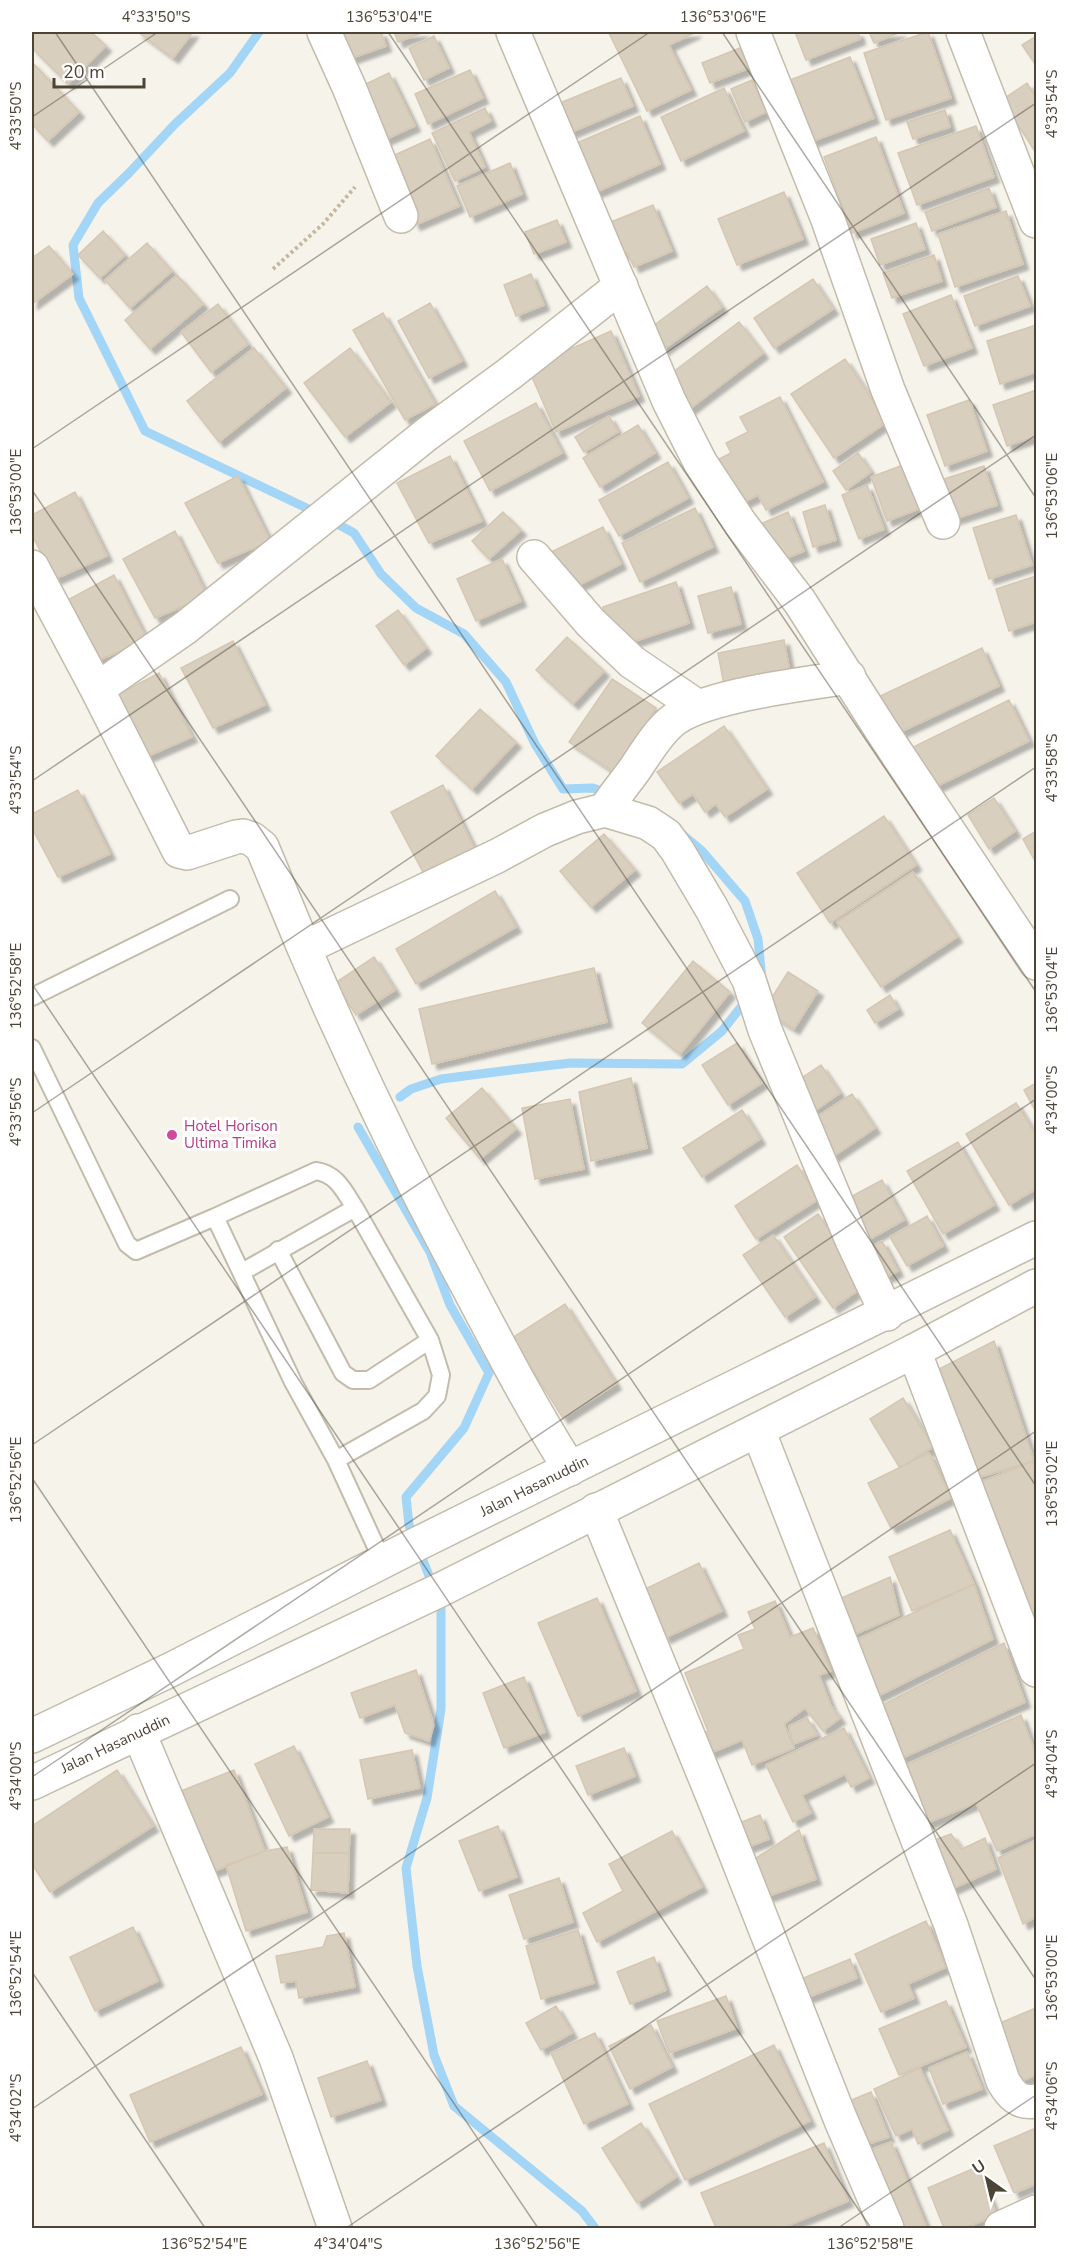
<svg xmlns="http://www.w3.org/2000/svg" width="1068" height="2260" font-family="'Nunito Sans',sans-serif">
<style>
.lines{fill:none;stroke-linecap:round;stroke-linejoin:round}
.stream{stroke:#a3d5f7;stroke-width:9}
.building{fill:#d9cfbf;stroke:#d5c7b1;stroke-width:1.5;filter:url(#shadow)}
.service-casing{stroke:#c3bbac;stroke-width:20}
.minor-casing{stroke:#c3bbac;stroke-width:36}
.tertiary-casing{stroke:#c3bbac;stroke-width:36}
.path{stroke:#c6b79c;stroke-width:4;stroke-dasharray:3 3;stroke-linecap:butt}
.service{stroke:#fff;stroke-width:16}
.minor{stroke:#fff;stroke-width:33}
.tertiary{stroke:#fff;stroke-width:33}
.ticks{fill:none;stroke:#4c4437;stroke-width:1.5;stroke-opacity:0.45}
.hotel-dot{fill:#d1479c;stroke:#fff;stroke-width:2}
.labels{text-anchor:middle;stroke-width:6;stroke-linejoin:round;paint-order:stroke}
.hotel-label{font-size:15px;fill:#b23c85;stroke:#fff;text-anchor:start}
.street-label{font-size:15px;fill:#4c4437;stroke:#fff}
.neatline{fill:none;stroke:#4c4437;stroke-width:2}
.ticks-label{font-size:15px;text-anchor:middle;fill:#4c4437}
</style>
<defs>
<filter id="shadow"><feDropShadow dx="5.5" dy="5.5" stdDeviation="1.5" flood-color="#0004"/></filter>
</defs>
<rect width="100%" height="100%" fill="#f6f3eb"/>
<g class="lines">
<path class="stream" d="M259,32L230,73L175,124L129,173L98,203L73,245L79,298L145,431L317,513
M330,520L354,533L381,574L416,608L464,634L506,682L535,744L563,789L593,788L609,794
M683,835L702,851L745,901L758,939L762,980
M400,1097L411,1089L441,1079L511,1070L570,1063L682,1064L722,1031L748,998
M358,1127L430,1252L450,1305L489,1373L464,1428L406,1497L409,1525L441,1606V1709L427,1798L406,1868L417,1966L434,2055L454,2106L582,2211L595,2228"/>
</g>
<path class="building" d="M32,32H91L106,46L68,84L32,48Z
M138,32H193L173,58Z
M345,32H381L386,46L332,65L323,39Z
M394,32H424L398,42Z
M613,32H696L669,45L691,90L647,111L609,33Z
M795,32H858L860,39L806,60Z
M869,32H901L874,43Z
M928,32L951,98L886,120L864,53Z
M434,36L449,68L424,80L409,48Z
M1036,36V65L1022,45Z
M740,48L749,68L710,83L702,63Z
M850,57L874,118L808,143L785,82Z
M32,62L79,112L48,141L32,124Z
M470,70L483,98L428,124L415,94Z
M389,73L415,126L380,142L355,89Z
M621,78L633,106L560,137L548,108Z
M752,80L766,112L745,122L731,89Z
M1027,83L1036,98V153L1002,100Z
M724,88L744,131L681,161L661,117Z
M485,108L491,121L469,132L485,167L455,181L432,133Z
M945,110L950,127L913,139L907,122Z
M640,116L660,164L585,197L565,148Z
M976,126L994,177L917,205L898,153Z
M876,137L904,213L852,233L824,157Z
M430,139L459,206L415,225L386,159Z
M510,163L522,194L470,217L457,186Z
M989,188L996,207L932,231L925,212Z
M784,192L803,239L737,265L718,219Z
M653,205L672,251L634,267L627,252L614,257L601,226Z
M1006,211L1023,264L955,287L938,234Z
M557,220L566,242L534,254L525,232Z
M916,223L925,249L880,265L871,239Z
M103,231L125,255L100,278L78,255Z
M147,243L172,271L130,308L105,280Z
M49,246L73,274L32,304V258Z
M934,255L942,281L892,298L883,273Z
M531,274L544,305L516,316L504,285Z
M177,275L203,304L150,349L125,320Z
M1018,276L1030,306L975,326L964,296Z
M813,279L833,309L774,348L754,318Z
M707,286L722,307L660,352L645,332Z
M951,295L972,348L924,366L903,314Z
M430,303L462,361L429,378L398,321Z
M218,304L248,344L211,372L181,332Z
M383,313L435,404L405,420L353,330Z
M739,322L763,353L679,417L656,385Z
M1036,325V372L1000,384L987,341Z
M611,331L639,396L556,432L528,368Z
M254,348L286,388L219,442L187,401Z
M350,348L391,402L345,437L304,383Z
M845,359L887,422L834,458L791,394Z
M1036,390V436L1007,446L993,405Z
M780,397L823,482L766,510L758,495L735,507L713,462L731,453L726,443L748,432L740,417Z
M969,400L987,451L945,466L927,415Z
M536,403L562,453L490,491L464,441Z
M609,416L618,432L584,452L575,437Z
M638,425L655,453L600,487L583,458Z
M858,453L871,472L846,490L833,471Z
M450,456L482,521L429,543L397,483Z
M668,462L688,498L619,536L599,500Z
M903,465L919,509L887,521L871,477Z
M984,466L997,505L954,519L941,480Z
M238,476L270,541L218,563L185,503Z
M867,485L884,529L859,539L842,495Z
M75,492L107,556L55,579L32,535V515Z
M825,505L836,540L813,547L803,512Z
M695,508L713,547L640,582L622,543Z
M503,512L521,530L489,559L472,541Z
M788,512L804,551L779,561L763,523Z
M1016,515L1032,565L989,579L973,528Z
M603,527L621,564L575,587L547,554Z
M175,531L207,596L155,618L123,559Z
M502,559L521,601L476,621L457,579Z
M114,575L147,640L94,662L62,603Z
M1036,576V622L1009,631L996,589Z
M676,582L689,623L617,647L603,607Z
M731,587L741,624L708,633L698,596Z
M398,610L426,648L404,665L376,626Z
M567,637L604,671L573,704L536,670Z
M784,640L792,684L726,696L718,653Z
M233,641L265,705L213,728L181,668Z
M982,648L999,686L896,734L878,697Z
M159,673L192,737L139,760L107,700Z
M612,679L656,708L614,772L569,742Z
M1009,700L1029,741L921,794L901,753Z
M480,709L516,742L472,789L436,756Z
M724,726L767,789L725,817L716,804L705,812L693,794L679,803L657,772Z
M443,785L475,850L423,872L391,812Z
M78,790L110,854L58,877L32,828V814Z
M994,798L1015,831L989,849L968,815Z
M884,816L916,865L830,923L797,873Z
M1036,831V863L1023,839Z
M604,834L635,870L591,907L560,871Z
M913,872L957,937L881,987L837,922Z
M495,891L516,927L416,984L396,949Z
M374,957L395,990L356,1015L335,983Z
M693,961L730,992L680,1054L642,1023Z
M594,968L607,1022L432,1064L419,1009Z
M788,972L818,991L794,1029L764,1010Z
M890,995L898,1009L875,1023L867,1010Z
M737,1043L762,1083L728,1105L702,1065Z
M821,1065L840,1093L813,1112L794,1083Z
M631,1078L647,1148L591,1161L579,1092Z
M1036,1083V1112L1024,1090Z
M482,1088L516,1129L480,1159L446,1118Z
M852,1094L875,1128L831,1158L807,1123Z
M570,1099L584,1169L535,1179L522,1108Z
M1016,1103L1036,1135V1189L1009,1205L966,1134Z
M742,1110L760,1139L702,1177L683,1148Z
M958,1142L994,1205L943,1234L907,1171Z
M797,1165L819,1199L756,1239L735,1206Z
M882,1180L904,1220L865,1242L843,1201Z
M818,1214L867,1284L833,1308L784,1237Z
M927,1216L943,1246L907,1266L890,1237Z
M773,1235L815,1297L785,1317L743,1255Z
M882,1241L898,1271L883,1279L867,1249Z
M565,1304L616,1384L563,1418L512,1338Z
M994,1341L1034,1461L973,1479L933,1372Z
M903,1398L933,1447L900,1468L870,1419Z
M929,1453L951,1498L891,1528L868,1483Z
M1034,1461L1036,1469V1611L1029,1614L978,1483Z
M950,1530L974,1584L912,1611L889,1557Z
M699,1563L722,1611L665,1638L643,1590Z
M890,1577L899,1615L851,1636L837,1600Z
M974,1584L993,1639L874,1698L854,1641Z
M597,1598L636,1691L578,1716L538,1623Z
M775,1601L790,1637L813,1628L831,1671L819,1675L831,1706L840,1718L823,1731L805,1708L784,1724L794,1748L752,1765L742,1740L708,1754L700,1734L708,1731L685,1673L744,1649L738,1635L755,1629L748,1612Z
M1004,1643L1025,1702L898,1760L878,1707Z
M416,1670L434,1725L429,1741L405,1733L395,1705L360,1718L351,1693Z
M524,1677L545,1732L504,1748L483,1693Z
M1021,1715L1036,1755V1834L997,1851L976,1803L925,1824L903,1766Z
M807,1718L817,1735L793,1744L789,1726Z
M844,1728L869,1778L851,1787L845,1774L802,1795L811,1813L793,1822L766,1765Z
M294,1746L328,1817L289,1836L255,1764Z
M624,1748L635,1776L588,1795L576,1766Z
M412,1750L420,1788L368,1799L360,1760Z
M117,1770L153,1826L50,1892L32,1864V1826Z
M234,1770L265,1851L212,1872L181,1791Z
M760,1815L769,1839L743,1849L734,1825Z
M498,1826L517,1877L479,1891L459,1841Z
M314,1829H350L349,1853H313Z
M799,1830L816,1879L760,1899L747,1864Z
M672,1831L702,1887L597,1942L583,1913L623,1891L609,1864Z
M951,1834L962,1849L985,1838L996,1869L945,1892L927,1843Z
M1036,1840V1917L1023,1924L998,1858Z
M287,1847L307,1912L246,1931L226,1865L265,1851Z
M313,1853H349L348,1893L311,1890Z
M559,1878L573,1922L524,1939L509,1895Z
M926,1921L946,1967L908,1984L914,1998L881,2012L855,1954Z
M133,1927L158,1981L95,2011L70,1957Z
M578,1930L594,1983L541,1999L526,1946Z
M344,1933L355,1987L299,1998L296,1981L281,1983L276,1956L323,1947L327,1936Z
M654,1957L666,1990L630,2004L617,1972Z
M850,1959L857,1978L801,2000L794,1982Z
M726,1996L737,2028L669,2053L657,2021Z
M946,2001L966,2047L899,2075L879,2029Z
M556,2006L572,2033L541,2050L526,2023Z
M1036,2008V2075L1017,2083L993,2026Z
M651,2025L672,2067L630,2089L609,2046Z
M595,2033L628,2104L584,2124L551,2053Z
M774,2045L810,2121L685,2180L649,2104Z
M241,2047L262,2094L150,2142L130,2095Z
M967,2052L982,2089L943,2104L929,2068Z
M367,2061L381,2100L331,2117L318,2078Z
M920,2068L948,2130L918,2144L912,2129L896,2136L874,2089Z
M871,2092L889,2137L859,2147L842,2104Z
M641,2123L676,2177L637,2203L602,2148Z
M1036,2128V2184L1014,2193L994,2146Z
M891,2142L927,2228H893L862,2153Z
M824,2143L848,2201L782,2228H716L701,2193Z
M977,2167L997,2215L965,2228H944L928,2188Z"/>
<g class="lines">
<g class="service-casing">
<path id="service" d="M32,997L230,899
M32,1048L127,1244L136,1251L215,1217L293,1382L336,1460L383,1562
M215,1217L316,1171C337,1174 344,1191 355,1208
M278,1250L343,1373L353,1380H369L430,1340
M242,1272L355,1208L430,1340L441,1375L437,1396L423,1411L336,1460"/>
</g>
<g class="minor-casing">
<path id="minor" d="M324,32L349,87L401,216
M513,32L669,401L700,462L740,523L800,602L882,731L1036,963
M753,32L827,217L888,390L943,522
M963,32L1036,221
M534,557L591,623L632,662L698,707
M32,567L97,689L179,851L187,853L236,837L243,836L252,839L262,847L304,948L497,856L545,830L577,817L605,810L648,823L666,835L677,850L712,909L749,980L765,1030L802,1120L852,1240L887,1314
M97,689L185,628L427,434L509,374L621,286
M605,810C614,796 625,783 635,769C646,753 656,735 671,722C702,695 807,684 849,677
M304,948C353,1062 407,1174 466,1283C499,1346 532,1409 570,1469
M914,1351L1036,1670
M758,1430L951,1925L1003,2081C1011,2095 1019,2104 1036,2101
M596,1510L718,1809L840,2118L887,2228
M138,1731L276,2058L335,2228
M1001,2228L1036,2212"/>
</g>
<g class="tertiary-casing">
<g id="tertiary">
<path id="s1" d="M32,1736L170,1670L417,1544L1036,1238"/>
<path id="s2" d="M32,1783L440,1590L914,1351L1036,1286"/>
</g>
</g>
<path class="path" d="M273,269L323,224L355,187"/>
<use href="#service" class="service"/>
<use href="#minor" class="minor"/>
<use href="#tertiary" class="tertiary"/>
</g>
<path class="ticks" d="M55,32L1036,1486M388,32L1036,992M722,32L1036,498M32,117L158,32M32,449L650,32M32,490L1036,1980M32,781L1036,103M32,984L871,2228M32,1113L1036,435M32,1445L1036,767M32,1478L538,2228M32,1777L1036,1099M32,1972L205,2228M32,2109L1036,1431M346,2228L1036,1763M838,2228L1036,2095"/>
<circle class="hotel-dot" cx="172" cy="1135" r="6"/>
<g class="labels">
<g class="hotel-label">
<text x="184" y="1131">Hotel Horison<tspan x="184" dy="17">Ultima Timika</tspan></text>
</g>
<g class="street-label">
<text dy="5" stroke="none"><textPath href="#s1" startOffset="561">Jalan Hasanuddin</textPath></text>
<text dy="5" stroke="none"><textPath href="#s2" startOffset="92">Jalan Hasanuddin</textPath></text>
</g>
</g>
<rect width="1068" height="2260" fill="none" stroke="#ffffff" stroke-width="66"/>
<g transform="translate(987 2179) rotate(326)" stroke="#ffffff" stroke-width="4.5" paint-order="stroke">
<path d="M0-4.5L10 22L0 15L-10 22Z" fill="#4c4437"/>
<text y="-9" font-size="16" font-weight="bold" text-anchor="middle" fill="#4c4437">U</text>
</g>
<path d="M54 78v9h90v-9" fill="none" stroke="#4c4437" stroke-width="3"/>
<text x="63" y="78" font-size="18" fill="#4c4437" stroke="#ffffff" stroke-width="4.5" paint-order="stroke">20 m</text>
<rect x="33" y="33" width="1002" height="2194" class="neatline"/>
<g class="ticks-label">
<text x="156" y="22">4°33'50"S</text>
<text x="389" y="22">136°53'04"E</text>
<text x="723" y="22">136°53'06"E</text>
<text transform="translate(1052 104) rotate(-90)" y="5">4°33'54"S</text>
<text transform="translate(16 116) rotate(-90)" y="5">4°33'50"S</text>
<text transform="translate(16 492) rotate(-90)" y="5">136°53'00"E</text>
<text transform="translate(1052 496) rotate(-90)" y="5">136°53'06"E</text>
<text transform="translate(1052 768) rotate(-90)" y="5">4°33'58"S</text>
<text transform="translate(16 780) rotate(-90)" y="5">4°33'54"S</text>
<text transform="translate(16 986) rotate(-90)" y="5">136°52'58"E</text>
<text transform="translate(1052 990) rotate(-90)" y="5">136°53'04"E</text>
<text transform="translate(1052 1100) rotate(-90)" y="5">4°34'00"S</text>
<text transform="translate(16 1112) rotate(-90)" y="5">4°33'56"S</text>
<text transform="translate(16 1480) rotate(-90)" y="5">136°52'56"E</text>
<text transform="translate(1052 1484) rotate(-90)" y="5">136°53'02"E</text>
<text transform="translate(1052 1764) rotate(-90)" y="5">4°34'04"S</text>
<text transform="translate(16 1776) rotate(-90)" y="5">4°34'00"S</text>
<text transform="translate(16 1974) rotate(-90)" y="5">136°52'54"E</text>
<text transform="translate(1052 1978) rotate(-90)" y="5">136°53'00"E</text>
<text transform="translate(1052 2096) rotate(-90)" y="5">4°34'06"S</text>
<text transform="translate(16 2108) rotate(-90)" y="5">4°34'02"S</text>
<text x="204" y="2249">136°52'54"E</text>
<text x="348" y="2249">4°34'04"S</text>
<text x="537" y="2249">136°52'56"E</text>
<text x="870" y="2249">136°52'58"E</text>
</g>
</svg>
